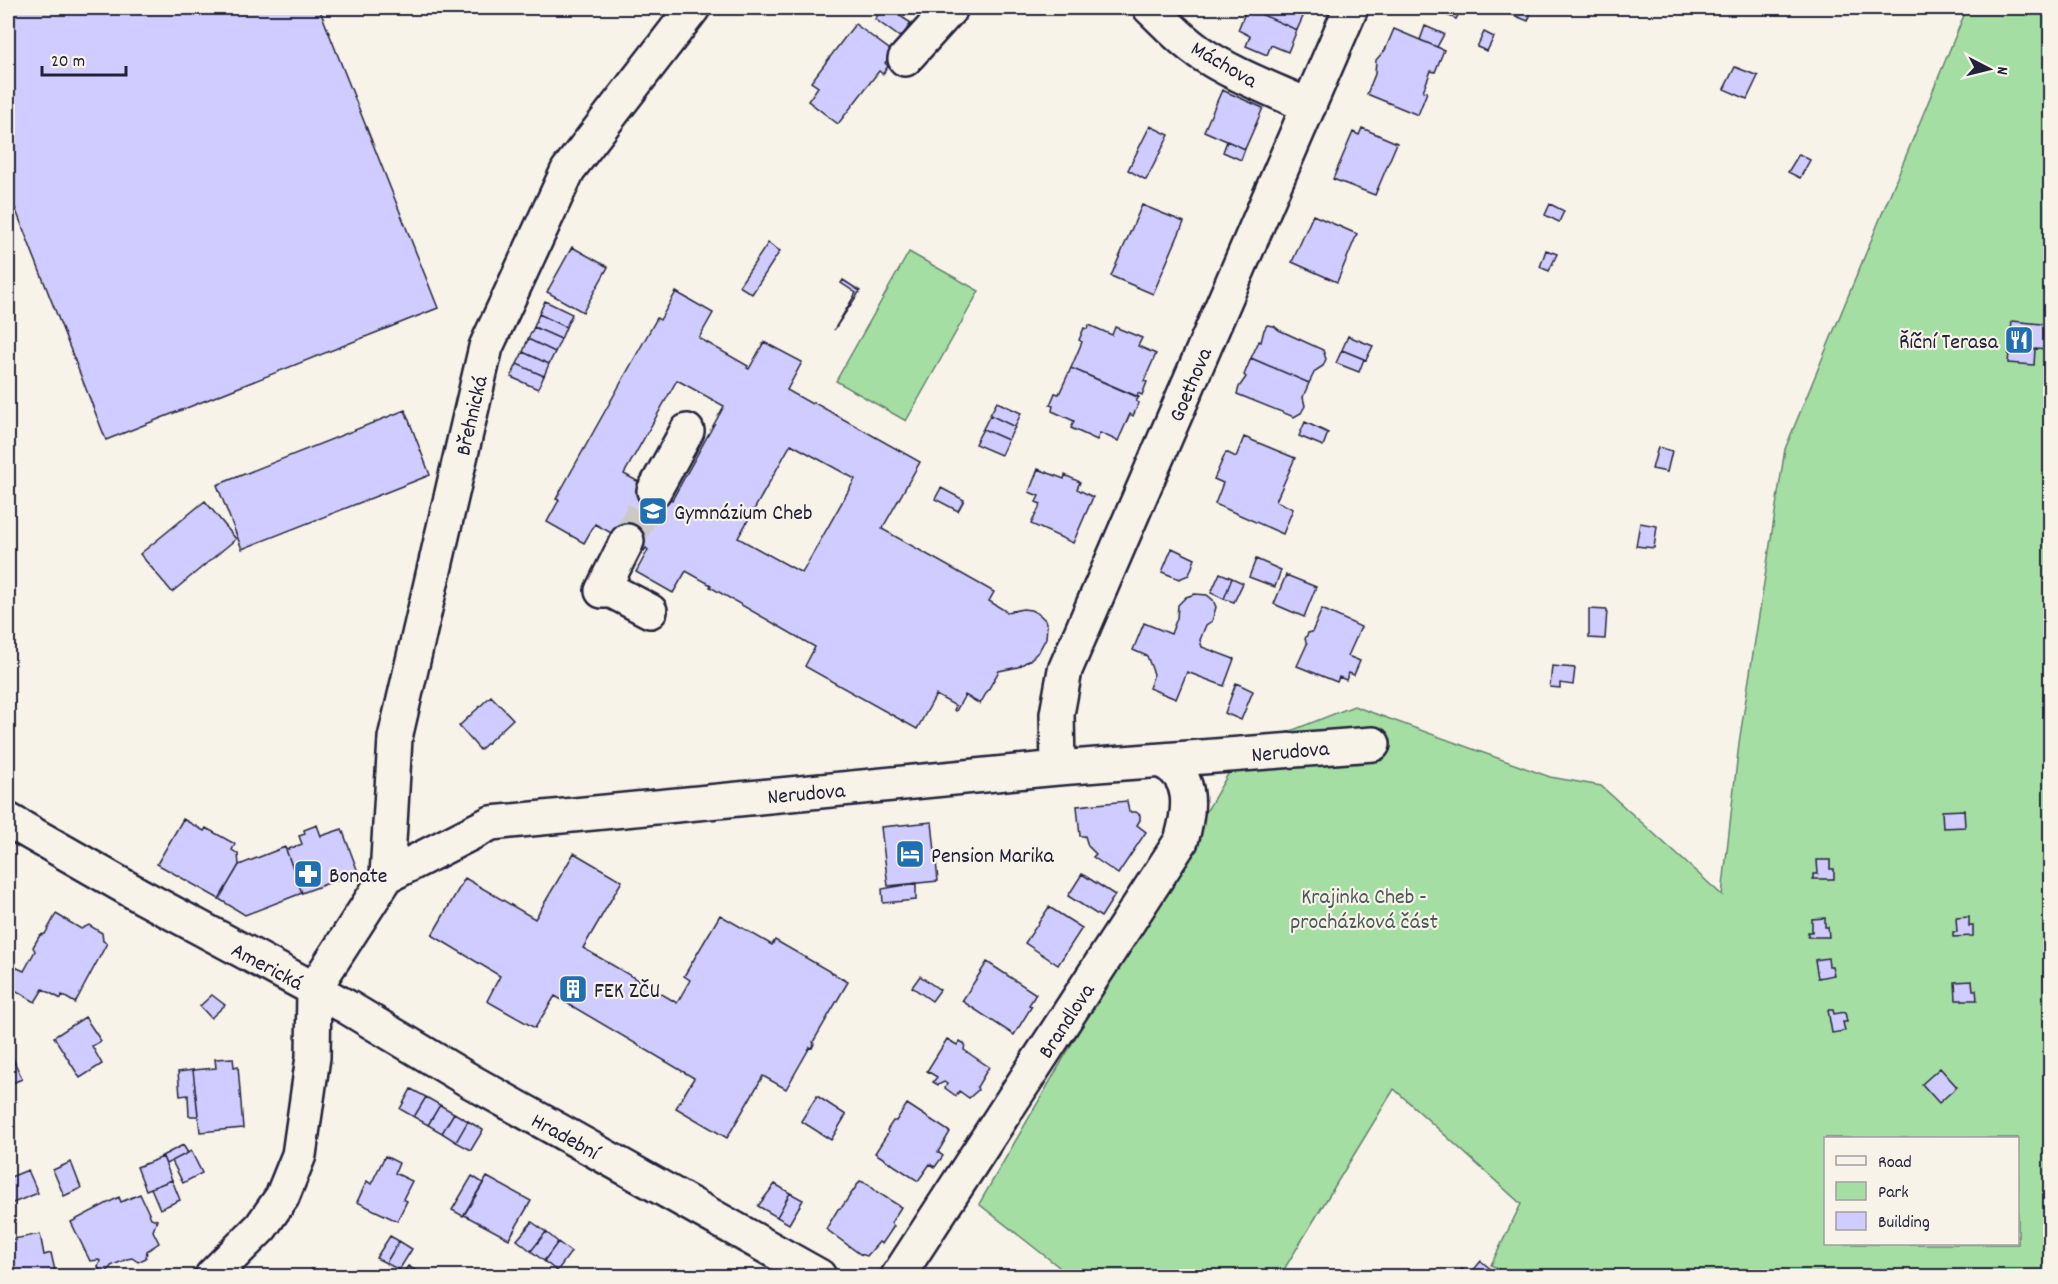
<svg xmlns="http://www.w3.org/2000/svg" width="2058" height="1284" font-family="Dekko,sans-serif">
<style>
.green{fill:#a5dea3;stroke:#64806f;stroke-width:1.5;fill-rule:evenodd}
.water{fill:#9ed6fe;stroke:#6c8eb0;stroke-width:1.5}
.building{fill:#d0ccff;stroke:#22223b;stroke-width:1.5;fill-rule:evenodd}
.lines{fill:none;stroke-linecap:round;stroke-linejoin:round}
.minor-tunnel{stroke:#ccc9c5;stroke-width:33;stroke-dasharray:33 16;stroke-linecap:butt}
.minor-casing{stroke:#22223b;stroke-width:38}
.minor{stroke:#f7f3e8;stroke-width:33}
.labels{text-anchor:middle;stroke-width:4.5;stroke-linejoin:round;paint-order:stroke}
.street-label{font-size:22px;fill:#22223b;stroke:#f7f3e8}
.poi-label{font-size:22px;fill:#22223b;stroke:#f7f3e8;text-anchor:start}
.park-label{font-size:22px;fill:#495a5a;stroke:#f7f3e8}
</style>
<rect width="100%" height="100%" fill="#f7f3e8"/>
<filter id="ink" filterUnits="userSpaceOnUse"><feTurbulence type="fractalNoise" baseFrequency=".0167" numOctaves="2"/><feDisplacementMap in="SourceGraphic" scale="12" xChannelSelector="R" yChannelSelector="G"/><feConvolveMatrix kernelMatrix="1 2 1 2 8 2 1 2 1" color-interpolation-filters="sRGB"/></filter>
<g filter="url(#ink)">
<path class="green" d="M1967,8H2050V621L2046,664L2050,693V1276H1511L1491,1265L1521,1204L1394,1089L1280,1276H1055L1059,1267L979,1204L1242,750L1354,706L1550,777L1601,786L1722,895L1739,743L1785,449ZM1826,1138H2018V1244H1826Z
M909,252L979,291L906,421L836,381Z"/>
<path class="water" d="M2050,621V693L2046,664Z"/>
<path class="building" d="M8,8H319L438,308L106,440L8,190Z
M883,8H888L911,23L901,38L875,19Z
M1247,8L1297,30L1288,52L1271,45L1267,55L1246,46L1250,36L1238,30Z
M1247,8H1301L1306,10L1297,30Z
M1431,8H1462L1456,19Z
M1508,8H1533L1528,21L1506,12Z
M855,24L893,52L885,63L888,66L883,74L879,71L838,124L808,101L818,87L811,82Z
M1425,26L1444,34L1437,47L1420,40Z
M1394,29L1444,50L1435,72L1431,71L1423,91L1427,92L1418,115L1367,94L1375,74L1376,60L1385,50Z
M1484,32L1494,37L1487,51L1477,47Z
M1735,67L1758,76L1747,99L1724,89Z
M1222,90L1263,108L1245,149L1204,131Z
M1150,126L1169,135L1146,180L1128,170Z
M1362,128L1397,143L1375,195L1333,179L1353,132L1359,135Z
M1227,141L1245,149L1241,160L1223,152Z
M1799,154L1810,160L1800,178L1788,172Z
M1550,204L1564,211L1559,222L1545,215Z
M1142,205L1184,222L1153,294L1111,276Z
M1313,215L1357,234L1337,282L1292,262Z
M768,243L780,251L752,294L739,286Z
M572,247L608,267L583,312L547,292Z
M1546,250L1557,254L1549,271L1540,267Z
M843,280L860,291L834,330L856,293L841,283Z
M676,292L713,313L699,338L748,366L747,368L749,369L764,342L802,362L787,390L812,404L813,402L920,462L882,529L994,592L989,601L1007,612L1023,609L1031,610L1039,614L1045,620L1047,626L1046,638L1039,651L1030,660L1018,667L999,671L980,704L965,695L956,711L954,710L956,706L936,695L917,729L806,667L805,666L815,647L710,587L711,585L686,571L673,593L636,572L648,550L646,548L644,551L595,524L584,543L547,522L559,500L556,499L657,318L660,320ZM677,380L724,406L672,500L624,474ZM791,444L855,479L802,573L738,538Z
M545,301L572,314L566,327L539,314Z
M539,314L566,327L561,339L534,327Z
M2012,321L2050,325V350L2035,349L2034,365L2008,363Z
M1089,325L1112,335L1115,327L1142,338L1138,346L1156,354L1144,381L1147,382L1142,395L1138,393L1137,397L1071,368L1082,342L1079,340L1084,328L1087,329Z
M1267,325L1274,326L1279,330L1323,350L1326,359L1323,366L1315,371L1309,383L1251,358L1259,341L1261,342L1264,330Z
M534,327L561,339L555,352L528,339Z
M1348,336L1373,346L1366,360L1342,350Z
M528,339L555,352L549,364L523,352Z
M1342,350L1364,359L1359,372L1336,363Z
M523,352L549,364L544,376L517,364Z
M1251,358L1309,383L1303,397L1305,406L1301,413L1294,417L1237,394L1239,387L1246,377L1244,375Z
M517,364L544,376L538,389L511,377Z
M1071,368L1139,397L1136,401L1139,403L1133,416L1130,414L1118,441L1100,433L1097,440L1071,428L1074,421L1052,411L1053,406L1050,405L1055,393L1059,394Z
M997,402L1021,413L1015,427L990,415Z
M405,410L430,475L242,549L217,485Z
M990,415L1015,427L1008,440L983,429Z
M1305,422L1328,433L1323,446L1299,436Z
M983,429L1008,440L1001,455L975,444Z
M1244,437L1295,458L1276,501L1293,509L1283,534L1215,504L1223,483L1214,479L1226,452L1236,457Z
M1658,447L1672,451L1667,472L1652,469Z
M1038,469L1064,479L1065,475L1080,482L1077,489L1093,497L1073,543L1031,524L1041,504L1036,502L1039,496L1029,492Z
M8,481L13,494L8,496Z
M941,488L964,500L958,511L935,499Z
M205,501L236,539L172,592L140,554Z
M1640,523L1657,526L1654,548L1636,546Z
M1172,548L1195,559L1189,575L1179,579L1162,572Z
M1256,559L1281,570L1275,587L1249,577Z
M1220,573L1232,578L1224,599L1211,593Z
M1286,575L1316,587L1304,617L1274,604Z
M1232,578L1243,583L1234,602L1224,599Z
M1195,594L1207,595L1213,600L1216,607L1212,621L1206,625L1200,640L1202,647L1234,659L1224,686L1187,672L1176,699L1149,688L1154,674L1147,656L1133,650L1144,623L1171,634L1177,618L1178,605L1186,597Z
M1322,609L1361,627L1348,656L1360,661L1354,675L1349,673L1346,680L1339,677L1337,682L1297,666L1307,644L1305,639L1308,633L1312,632Z
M1589,609L1607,610L1605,639L1589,638Z
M1552,666L1575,668L1573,685L1560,683V688L1550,687Z
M1236,683L1253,691L1241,720L1225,713Z
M491,696L513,719L480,750L459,726Z
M1127,801L1129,812H1136L1140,815V820L1137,825L1146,832L1118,874L1093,857L1096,854L1088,846L1085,836H1080L1077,806Z
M1964,810L1965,827L1943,828L1942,811Z
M183,819L204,831L206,828L235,844L232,850L238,854L239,865L219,899L157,864Z
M932,822L938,881L888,886L881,827Z
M317,825L321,836L342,829L358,872L302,893L286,850L302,844L299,836L305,834L304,830Z
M285,847L302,893L245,915L219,899L239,865Z
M574,853L622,881L583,948L677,1003L690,980L684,976L720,915L772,945L775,940L848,982L813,1042L814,1044L812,1048L810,1047L786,1089L763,1076L727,1138L676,1108L694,1078L555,996L535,1028L487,1001L500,976L432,935L465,878L535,919Z
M1817,860H1830V869H1834V879H1813V874H1818Z
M1082,874L1115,895L1101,917L1068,896Z
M916,883V900L883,903L882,889Z
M1049,907L1082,928L1058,965L1025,943Z
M56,914L81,929L89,925L102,933L103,941L107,943L75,1003L62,995L61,999L43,989L35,1002L8,986V980L15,967L24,971L35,951L33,947L40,935L45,934Z
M1969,917V926H1973V936L1953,937V932H1957L1956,918Z
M1825,918V927H1828L1829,937H1808V932H1812V919Z
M1828,958L1829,966H1832L1834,975L1818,978L1815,960Z
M987,962L1036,994L1029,1005L1032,1006L1014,1035L962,1001Z
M920,976L940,990L932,1001L912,987Z
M1972,981L1973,990H1976L1977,1000H1956L1955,982Z
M212,995L225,1005L211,1018L200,1006Z
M1828,1010H1833L1834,1014L1845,1012L1847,1022H1843L1845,1031L1832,1033Z
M85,1017L101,1041L92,1046L102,1064L80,1078L54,1037Z
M947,1039L957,1045L960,1041L965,1044L964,1050L989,1067L977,1087L978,1090L969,1098L959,1091L956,1096L945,1088L947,1084L944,1082L938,1085L933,1082L937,1077L927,1071Z
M8,1044L15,1063L8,1066Z
M233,1058L234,1067L238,1066L243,1128L200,1132L193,1070L216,1068L215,1059Z
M15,1063L22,1079L10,1084L12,1088L8,1090V1066Z
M1940,1068L1957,1087L1939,1103L1922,1084Z
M193,1070L198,1116H189L188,1095L180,1096L178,1072Z
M411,1089L426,1097L414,1117L400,1109Z
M817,1096L846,1115L831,1140L801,1121Z
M426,1097L440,1105L428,1125L414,1117Z
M907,1104L950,1132L938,1152L943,1156L935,1167L930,1164L918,1181L875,1153L888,1133L887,1130L893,1121H896Z
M440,1105L454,1113L442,1133L428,1125Z
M454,1113L468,1121L456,1142L442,1133Z
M468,1121L483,1130L471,1150L456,1142Z
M183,1145L188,1153L166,1164L163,1157H160Z
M191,1151L202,1173L183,1183L172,1161Z
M385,1156L399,1163L395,1173L412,1181L403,1199L407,1201L397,1221L357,1202L367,1181L371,1184Z
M163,1157L172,1180L146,1190L137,1167Z
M71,1162L81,1188L64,1196L53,1170Z
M28,1170L38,1193L8,1205V1178Z
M472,1176L483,1183L463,1216L452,1210Z
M487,1177L531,1201L509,1239L464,1215Z
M172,1180L180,1200L160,1209L151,1188Z
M860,1181L868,1184L877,1192L901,1207L891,1223L894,1226L882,1244L879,1242L867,1256L860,1254L826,1229L838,1209L842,1207Z
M775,1184L790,1193L777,1217L758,1206Z
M790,1193L803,1200L789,1224L777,1217Z
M140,1194L151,1218L157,1220L153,1231L159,1243L147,1251L146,1258L138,1262L132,1258L127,1259L111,1266L107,1272H101L98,1267L100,1261L99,1260L90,1261L71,1222L119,1197L121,1202Z
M532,1222L546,1232L531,1251L517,1240Z
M546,1232L558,1242L544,1261L531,1251Z
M40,1234L44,1255L51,1253L56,1275L8,1276V1240Z
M390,1236L399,1241L386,1263L376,1258Z
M399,1241L412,1249L399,1270L386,1263Z
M558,1242L571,1252L557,1271L544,1261Z
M1481,1261L1499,1276H1475L1471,1273Z
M408,1266L425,1276H401Z
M312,1269L325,1276H307Z
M1462,1269L1471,1276H1455Z"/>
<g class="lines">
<path class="minor-tunnel" d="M627,541L654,491"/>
<g class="minor-casing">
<path id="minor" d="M1150,8C1166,23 1181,40 1199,52C1233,75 1272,89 1309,106
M905,59L951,8
M654,491L687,431
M627,541L602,591H612L650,611
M1058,768L1057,714L1065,670L1351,8
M8,820L141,896L347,1007L472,1082L819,1276
M387,876L395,738L486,347L568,170L693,8
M314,989L387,876L491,823L1058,768L1373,744
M212,1276L261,1227L282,1197L299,1155L313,1057L314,989
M898,1276L1181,841C1190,811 1195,775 1161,761"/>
</g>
<use href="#minor" class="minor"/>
</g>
</g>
<defs>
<g id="restaurant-square" transform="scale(1.5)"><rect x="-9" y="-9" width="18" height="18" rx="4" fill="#1f6fb2" stroke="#f7f3e8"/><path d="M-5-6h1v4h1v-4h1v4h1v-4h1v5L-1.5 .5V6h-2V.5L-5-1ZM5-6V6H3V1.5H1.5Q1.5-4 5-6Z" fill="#fff"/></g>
<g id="school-square" transform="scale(1.5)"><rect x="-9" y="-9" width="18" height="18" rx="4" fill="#1f6fb2" stroke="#f7f3e8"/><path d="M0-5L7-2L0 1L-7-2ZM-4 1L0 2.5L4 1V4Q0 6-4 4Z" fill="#fff"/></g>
<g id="hotel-square" transform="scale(1.5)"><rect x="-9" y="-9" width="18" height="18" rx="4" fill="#1f6fb2" stroke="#f7f3e8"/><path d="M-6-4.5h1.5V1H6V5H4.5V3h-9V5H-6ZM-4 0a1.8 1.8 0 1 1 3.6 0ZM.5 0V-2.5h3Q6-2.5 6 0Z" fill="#fff"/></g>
<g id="pharmacy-square" transform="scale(1.5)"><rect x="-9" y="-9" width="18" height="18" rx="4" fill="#1f6fb2" stroke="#f7f3e8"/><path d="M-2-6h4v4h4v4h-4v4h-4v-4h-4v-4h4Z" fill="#fff"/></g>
<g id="building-square" transform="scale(1.5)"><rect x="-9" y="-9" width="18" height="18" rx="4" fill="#1f6fb2" stroke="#f7f3e8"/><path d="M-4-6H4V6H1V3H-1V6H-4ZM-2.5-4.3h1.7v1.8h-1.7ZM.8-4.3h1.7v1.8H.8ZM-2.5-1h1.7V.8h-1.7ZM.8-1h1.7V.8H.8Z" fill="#fff"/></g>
</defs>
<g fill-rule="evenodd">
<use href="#restaurant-square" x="2019" y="340"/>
<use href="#school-square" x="653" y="511"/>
<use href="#hotel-square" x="910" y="854"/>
<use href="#pharmacy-square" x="308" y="874"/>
<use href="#building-square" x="573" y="989"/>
</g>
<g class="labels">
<g class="street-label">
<text transform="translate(1225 63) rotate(30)" y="8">Máchova</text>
<text transform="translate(1189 384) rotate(-67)" y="8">Goethova</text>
<text transform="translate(470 415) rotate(-77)" y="8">Břehnická</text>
<text transform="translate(1290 750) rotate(-5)" y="8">Nerudova</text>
<text transform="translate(806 792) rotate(-5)" y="8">Nerudova</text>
<text transform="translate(268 965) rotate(28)" y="8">Americká</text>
<text transform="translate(1065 1020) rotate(-57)" y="8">Brandlova</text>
<text transform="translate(566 1135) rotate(29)" y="8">Hradební</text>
</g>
<g class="poi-label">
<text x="1998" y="348" text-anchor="end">Říční Terasa</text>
<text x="674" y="519">Gymnázium Cheb</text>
<text x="931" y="862">Pension Marika</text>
<text x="329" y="882">Bonate</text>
<text x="594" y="997">FEK ZČU</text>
</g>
<g class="park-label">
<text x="1364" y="903">Krajinka Cheb -<tspan x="1364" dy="25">procházková část</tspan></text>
</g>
</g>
<rect width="2058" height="1284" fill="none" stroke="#f7f3e8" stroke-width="30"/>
<rect x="15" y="15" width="2028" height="1254" fill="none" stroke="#22223b" stroke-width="2" filter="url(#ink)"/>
<rect x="1824" y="1137" width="195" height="108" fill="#f7f3e8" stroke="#a29fa3" stroke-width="1.5"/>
<rect x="1836" y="1156" width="30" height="9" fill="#f7f3e8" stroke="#a29fa3" stroke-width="1.5"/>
<text x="1878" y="1167" font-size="18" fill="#22223b">Road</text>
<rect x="1836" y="1182" width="30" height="18" fill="#a5dea3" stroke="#a29fa3" stroke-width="1.5"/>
<text x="1878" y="1197" font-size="18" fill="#22223b">Park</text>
<rect x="1836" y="1212" width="30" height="18" fill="#d0ccff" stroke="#a29fa3" stroke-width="1.5"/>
<text x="1878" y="1227" font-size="18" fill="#22223b">Building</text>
<g transform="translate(1989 69) rotate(97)" stroke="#f7f3e8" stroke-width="4.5" paint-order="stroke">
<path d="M0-4.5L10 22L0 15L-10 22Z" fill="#22223b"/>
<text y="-9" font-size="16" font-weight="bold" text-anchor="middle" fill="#22223b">N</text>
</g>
<path d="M42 66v9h84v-9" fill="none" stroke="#22223b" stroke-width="3"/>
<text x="51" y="66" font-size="18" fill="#22223b" stroke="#f7f3e8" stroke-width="4.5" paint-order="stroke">20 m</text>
</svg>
